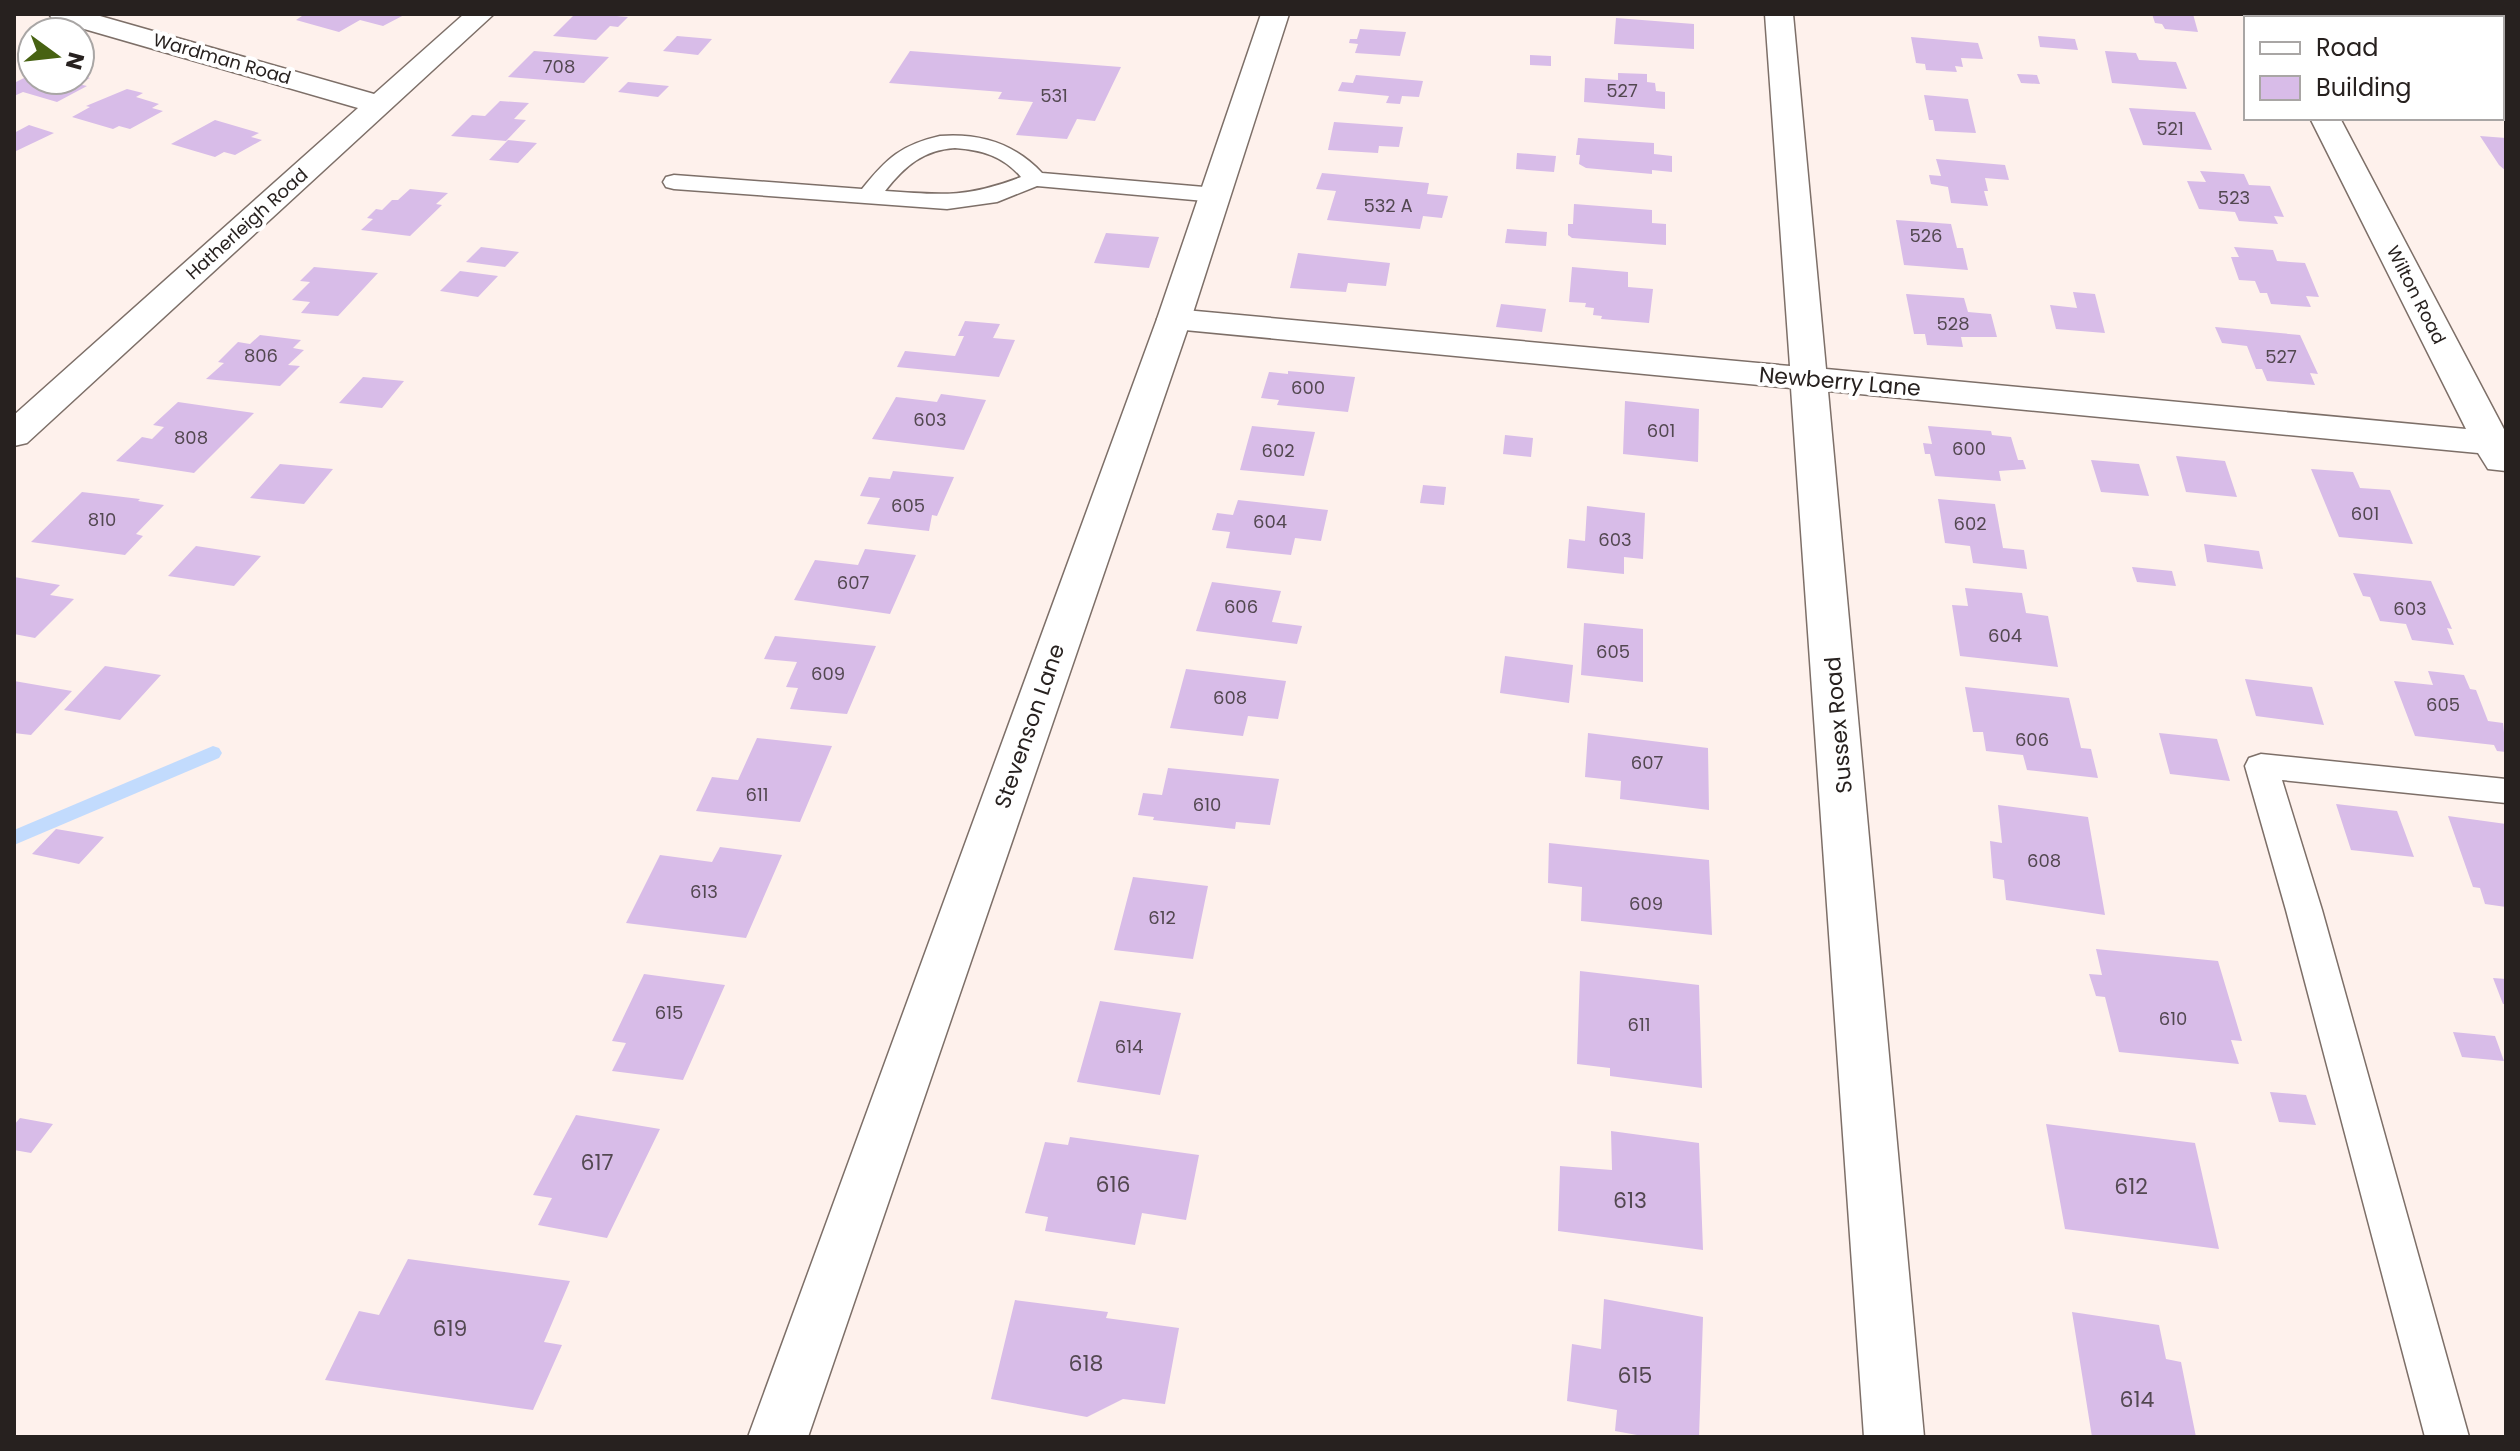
<svg xmlns="http://www.w3.org/2000/svg" width="2520" height="1451" font-family="Poppins,sans-serif">
<style>
.lines{fill:none;stroke-linecap:round;stroke-linejoin:round}
.stream{fill:#c2dbfd;fill-rule:evenodd}
.building{fill:#d8bce8}
.lane-casing{stroke:#7d6f68;stroke-width:3}
.street-casing{stroke:#7d6f68;stroke-width:3}
.secondary-casing{stroke:#7d6f68;stroke-width:3}
.lane{fill:#fff;fill-rule:evenodd}
.street{fill:#fff;fill-rule:evenodd}
.secondary{fill:#fff;fill-rule:evenodd}
.labels{text-anchor:middle;stroke-width:8;stroke-linejoin:round;paint-order:stroke}
.far-street-label{font-size:18px;fill:#27211f;stroke:#fff}
.number-label{font-size:18px;fill:#534851}
.street-label{font-size:22px;fill:#27211f;stroke:#fff}
.near-number-label{font-size:22px;fill:#534851}
</style>
<rect width="100%" height="100%" fill="#fef1ec"/>
<g class="lines">
<path class="stream" d="M213,746L219,748L222,753L219,758L14,845V830Z"/>
</g>
<path class="building" d="M297,14H406L383,26L360,20L339,32L296,20L302,16Z
M575,14H594L628,17L618,27L610,26L596,40L553,36Z
M2152,14H2193L2198,32L2165,29L2162,24L2155,23Z
M1616,18L1694,24V49L1614,44Z
M1360,29L1406,32L1400,56L1355,53L1358,44L1349,43L1350,39H1357Z
M677,36L712,39L698,55L663,51Z
M2038,36L2075,39L2078,50L2040,47Z
M1911,37L1978,43L1983,59L1961,58L1963,67L1955,66L1957,72L1926,70L1925,64L1916,63Z
M534,51L609,57L584,83L508,77Z
M910,51L1121,67L1095,121L1077,119L1067,139L1016,135L1033,102L998,99L1002,92L889,83Z
M2105,51L2136,53L2139,60L2176,62L2187,89L2112,83Z
M1530,55L1551,56V66L1530,65Z
M1618,73L1647,74V82L1655,83L1656,91L1665,92V109L1584,102L1585,78L1618,80Z
M32,74V80H80V75L90,78L78,84L87,86L57,102L23,92L14,96V83Z
M2017,74L2037,75L2040,84L2021,83Z
M1356,75L1423,81L1419,97L1402,96L1400,104L1386,103L1389,96L1338,91L1342,82L1353,83Z
M628,82L669,86L658,97L618,92Z
M127,89L143,93L136,97L159,104L152,108L163,111L130,129L119,126L113,129L72,117L90,107L86,106Z
M1924,95L1968,99L1976,133L1935,131L1933,120H1929Z
M500,101L529,103L514,119L526,120L506,141L451,136L472,115L485,116Z
M2129,108L2195,112L2212,150L2143,145Z
M215,120L259,133L251,137L262,140L235,155L224,152L215,157L171,144Z
M1334,122L1403,127L1399,147L1379,146L1378,153L1328,150Z
M29,125L54,133L14,152V133Z
M2480,136L2506,138V171L2499,165Z
M1578,138L1654,143V154L1672,156V172L1652,170V174L1586,168L1579,164L1580,155H1576Z
M508,140L537,143L518,163L489,160Z
M1517,153L1556,156L1554,172L1516,169Z
M1936,159L2005,165L2009,180L1985,178L1988,191H1984L1988,206L1951,203L1948,187L1931,184L1929,175L1941,176Z
M2200,171L2244,174L2249,185L2270,186L2284,217L2274,216L2278,224L2239,221L2235,212L2199,209L2187,181L2206,182Z
M1322,173L1429,183L1427,194L1448,196L1442,218L1423,216L1420,229L1327,220L1336,191L1316,189Z
M410,189L448,193L436,204L442,205L410,236L361,230L373,219L367,218L376,209L382,210L392,200H398Z
M1574,204L1652,210V223L1666,224V245L1572,238L1568,235V224H1573Z
M1896,220L1951,224L1957,248H1963L1968,270L1904,265Z
M1507,229L1547,232L1546,246L1505,243Z
M1106,233L1159,237L1149,268L1094,263Z
M481,247L519,252L505,267L466,262Z
M2234,247L2273,250L2277,261L2305,263L2319,297L2306,296L2311,307L2271,304L2267,293H2260L2255,281L2239,280L2231,257H2239Z
M1298,253L1390,263L1386,286L1348,283L1346,292L1290,288Z
M314,267L378,273L338,316L301,313L310,302L292,300L310,282L300,281Z
M1572,267L1628,272V287L1653,289L1649,323L1601,319L1602,316L1593,315L1594,308L1585,307L1586,303L1569,302Z
M460,271L498,276L478,297L440,291Z
M2073,292L2095,294L2105,333L2056,329L2050,305L2077,308Z
M1906,294L1964,298L1968,312L1991,314L1997,337H1961L1963,347L1927,345L1925,334H1914Z
M1501,304L1546,309L1542,332L1496,327Z
M965,321L1000,324L993,338L1015,340L999,377L897,367L905,351L955,356L964,336H958Z
M2215,327L2300,335L2318,374L2310,373L2315,385L2267,381L2262,369H2256L2247,346L2222,343Z
M260,335L301,340L293,348L304,350L288,365L300,366L280,386L206,379L224,363L218,362L238,342L250,344Z
M1288,371L1355,377L1348,412L1277,405L1279,400L1261,398L1269,372L1288,374Z
M363,377L404,381L382,408L339,403Z
M941,394L986,400L964,450L872,439L896,397L937,402Z
M1625,401L1699,409L1698,462L1623,454Z
M178,402L254,413L194,473L116,461L142,437L152,439L164,427L153,425Z
M1252,426L1315,432L1304,476L1240,470Z
M1928,426L1991,431L1992,435L2011,437L2018,460H2023L2026,469L1999,471L2001,481L1935,476L1930,454H1925L1923,443L1932,444Z
M1505,435L1533,438L1531,457L1503,454Z
M2176,456L2225,461L2237,497L2186,492Z
M2091,460L2139,464L2149,496L2101,492Z
M280,464L333,469L304,504L250,498Z
M2311,469L2353,472L2360,488L2390,490L2413,544L2339,537Z
M893,471L954,477L937,516L932,515L929,531L867,524L880,498L860,496L869,477L890,479Z
M1423,485L1446,487L1444,505L1420,503Z
M82,492L140,499L138,501L164,505L136,534L143,536L125,555L31,542Z
M1938,499L1995,504L2003,548L2024,550L2027,569L1973,563L1970,546L1945,543Z
M1238,500L1328,510L1321,541L1295,538L1291,555L1226,548L1230,532L1212,530L1217,513L1233,515Z
M1587,506L1645,513L1643,559L1624,557V574L1567,568L1569,539L1585,541Z
M2204,544L2259,551L2263,569L2207,562Z
M196,546L261,556L234,586L168,576Z
M865,549L916,555L890,614L794,600L815,560L858,565Z
M2132,567L2172,571L2176,586L2137,582Z
M2353,573L2431,581L2452,629L2447,628L2454,645L2412,640L2406,624L2380,621L2370,597L2363,596Z
M14,577L60,585L50,595L74,599L35,638L14,634Z
M1212,582L1281,591L1272,622L1302,626L1297,644L1196,631Z
M1965,588L2022,593L2026,613L2048,616L2058,667L1960,656L1952,605L1968,606Z
M1584,623L1643,629V682L1581,675Z
M775,636L876,646L847,714L790,709L798,688L786,687L797,662L764,659Z
M1505,656L1573,665L1569,703L1500,693Z
M105,666L161,675L120,720L64,710Z
M1186,669L1286,681L1278,719L1248,716L1243,736L1170,728Z
M2428,671L2464,675L2470,689L2476,690L2488,721L2503,723L2506,752L2497,751L2494,745L2415,736L2394,681L2433,685Z
M2245,679L2312,687L2324,725L2256,716Z
M14,681L72,691L31,735L14,733Z
M1965,687L2069,698L2081,748L2091,749L2098,778L2027,770L2023,755L1986,751L1983,732H1973Z
M1588,733L1708,748L1709,810L1620,799L1621,781L1585,777Z
M2159,733L2217,739L2230,781L2170,774Z
M757,738L832,746L800,822L696,811L712,777L738,780Z
M1168,768L1279,779L1270,825L1236,822L1235,829L1153,820L1154,817L1138,815L1143,793L1162,795Z
M2336,804L2397,811L2414,857L2351,850Z
M1998,805L2088,817L2105,915L2006,900L2004,880L1993,878L1990,841L2002,843Z
M2448,816L2506,824V907L2485,904L2480,888L2473,887Z
M56,829L104,837L79,864L32,854Z
M1549,843L1709,860L1712,935L1581,921L1582,887L1548,883Z
M720,847L782,855L746,938L626,923L660,855L712,862Z
M1133,877L1208,886L1193,959L1114,950Z
M2096,949L2218,961L2242,1041L2231,1040L2239,1064L2119,1052L2105,997L2096,996L2089,974L2102,975Z
M1580,971L1699,985L1702,1088L1610,1076V1068L1577,1064Z
M644,974L725,985L683,1080L612,1071L626,1043L612,1041Z
M2493,978L2506,979V1004H2503Z
M1100,1001L1181,1013L1160,1095L1077,1082Z
M2453,1032L2495,1036L2504,1061L2462,1057Z
M2270,1092L2306,1095L2316,1125L2279,1122Z
M576,1115L660,1129L607,1238L538,1225L552,1198L533,1195Z
M20,1118L53,1124L31,1153L14,1150V1125Z
M2046,1124L2195,1143L2219,1249L2065,1229Z
M1611,1131L1699,1143L1703,1250L1558,1231L1560,1166L1612,1170Z
M1070,1137L1199,1155L1186,1220L1142,1213L1135,1245L1045,1231L1048,1217L1025,1213L1045,1142L1068,1145Z
M408,1259L570,1281L544,1342L562,1345L533,1410L325,1380L359,1311L379,1315Z
M1604,1299L1703,1317L1699,1437H1648L1615,1431L1617,1410L1567,1401L1572,1344L1601,1349Z
M1015,1300L1108,1312L1106,1318L1179,1328L1165,1404L1123,1399L1087,1417L991,1399Z
M2072,1312L2159,1325L2166,1359L2181,1362L2196,1437H2092Z"/>
<g class="lines">
<g class="lane-casing">
<path id="lane" d="M940,136C980,133 1014,143 1042,173L1216,188L1224,190L1227,195L1224,200L1216,202L1037,186L997,202L947,209L674,189L666,187L663,182L666,177L674,175L862,189C887,158 901,145 940,136ZM955,148C982,150 1003,156 1021,177C966,198 942,195 885,191C905,166 923,150 955,148Z
M2261,754L2506,779V803L2282,780L2322,910L2469,1437H2425L2286,910L2245,766L2249,758Z"/>
</g>
<g class="street-casing">
<path id="street" d="M49,14H93L374,94L464,14H494L27,443L14,446V415L358,108L53,20Z
M1765,14H1793L1826,369L2466,429L2310,118H2340L2506,433V471L2488,469L2478,453L1828,391L1924,1437H1864L1791,388L1174,329L1162,326L1157,319L1162,312L1174,309L1790,366Z
M2258,14H2286L2288,18H2260Z"/>
</g>
<g class="secondary-casing">
<path id="secondary" d="M1261,14H1289L1191,319L808,1437H748L1157,319Z"/>
</g>
<use href="#lane" class="lane"/>
<use href="#street" class="street"/>
<use href="#secondary" class="secondary"/>
</g>
<g class="labels">
<g class="far-street-label">
<text transform="translate(222 59) rotate(16)" y="6">Wardman Road</text>
<text transform="translate(247 224) rotate(-42)" y="6">Hatherleigh Road</text>
<text transform="translate(2416 295) rotate(63)" y="6">Wilton Road</text>
</g>
<g class="number-label">
<text x="559" y="73">708</text>
<text x="1622" y="97">527</text>
<text x="1054" y="102">531</text>
<text x="2170" y="135">521</text>
<text x="2234" y="204">523</text>
<text x="1388" y="212">532 A</text>
<text x="1926" y="242">526</text>
<text x="1953" y="330">528</text>
<text x="261" y="362">806</text>
<text x="2281" y="363">527</text>
<text x="1308" y="394">600</text>
<text x="930" y="426">603</text>
<text x="1661" y="437">601</text>
<text x="191" y="444">808</text>
<text x="1969" y="455">600</text>
<text x="1278" y="457">602</text>
<text x="908" y="512">605</text>
<text x="2365" y="520">601</text>
<text x="102" y="526">810</text>
<text x="1270" y="528">604</text>
<text x="1970" y="530">602</text>
<text x="1615" y="546">603</text>
<text x="853" y="589">607</text>
<text x="1241" y="613">606</text>
<text x="2410" y="615">603</text>
<text x="2005" y="642">604</text>
<text x="1613" y="658">605</text>
<text x="828" y="680">609</text>
<text x="1230" y="704">608</text>
<text x="2443" y="711">605</text>
<text x="2032" y="746">606</text>
<text x="1647" y="769">607</text>
<text x="757" y="801">611</text>
<text x="1207" y="811">610</text>
<text x="2044" y="867">608</text>
<text x="704" y="898">613</text>
<text x="1646" y="910">609</text>
<text x="1162" y="924">612</text>
<text x="669" y="1019">615</text>
<text x="2173" y="1025">610</text>
<text x="1639" y="1031">611</text>
<text x="1129" y="1053">614</text>
</g>
<g class="street-label">
<text transform="translate(1840 381) rotate(5)" y="8">Newberry Lane</text>
<text transform="translate(1838 725) rotate(-95)" y="8">Sussex Road</text>
<text transform="translate(1029 726) rotate(-71)" y="8">Stevenson Lane</text>
</g>
<g class="near-number-label">
<text x="597" y="1170">617</text>
<text x="1113" y="1192">616</text>
<text x="2131" y="1194">612</text>
<text x="1630" y="1208">613</text>
<text x="450" y="1336">619</text>
<text x="1086" y="1371">618</text>
<text x="1635" y="1383">615</text>
<text x="2137" y="1407">614</text>
</g>
</g>
<rect width="2520" height="1451" fill="none" stroke="#27211f" stroke-width="32"/>
<rect x="2244" y="16" width="260" height="104" fill="#ffffff" stroke="#a9a6a5" stroke-width="2"/>
<rect x="2260" y="42" width="40" height="12" fill="#ffffff" stroke="#a9a6a5" stroke-width="2"/>
<text x="2316" y="56" font-size="24" fill="#27211f">Road</text>
<rect x="2260" y="76" width="40" height="24" fill="#d8bce8" stroke="#a9a6a5" stroke-width="2"/>
<text x="2316" y="96" font-size="24" fill="#27211f">Building</text>
<g transform="translate(56 56) rotate(105)"><circle r="38" fill="#ffffff" stroke="#a9a6a5" stroke-width="2"/>
<path d="M0-6L14 30L0 20L-14 30Z" fill="#476212"/>
<text y="-12" font-size="22" font-weight="bold" text-anchor="middle" fill="#27211f">N</text>
</g>
</svg>
